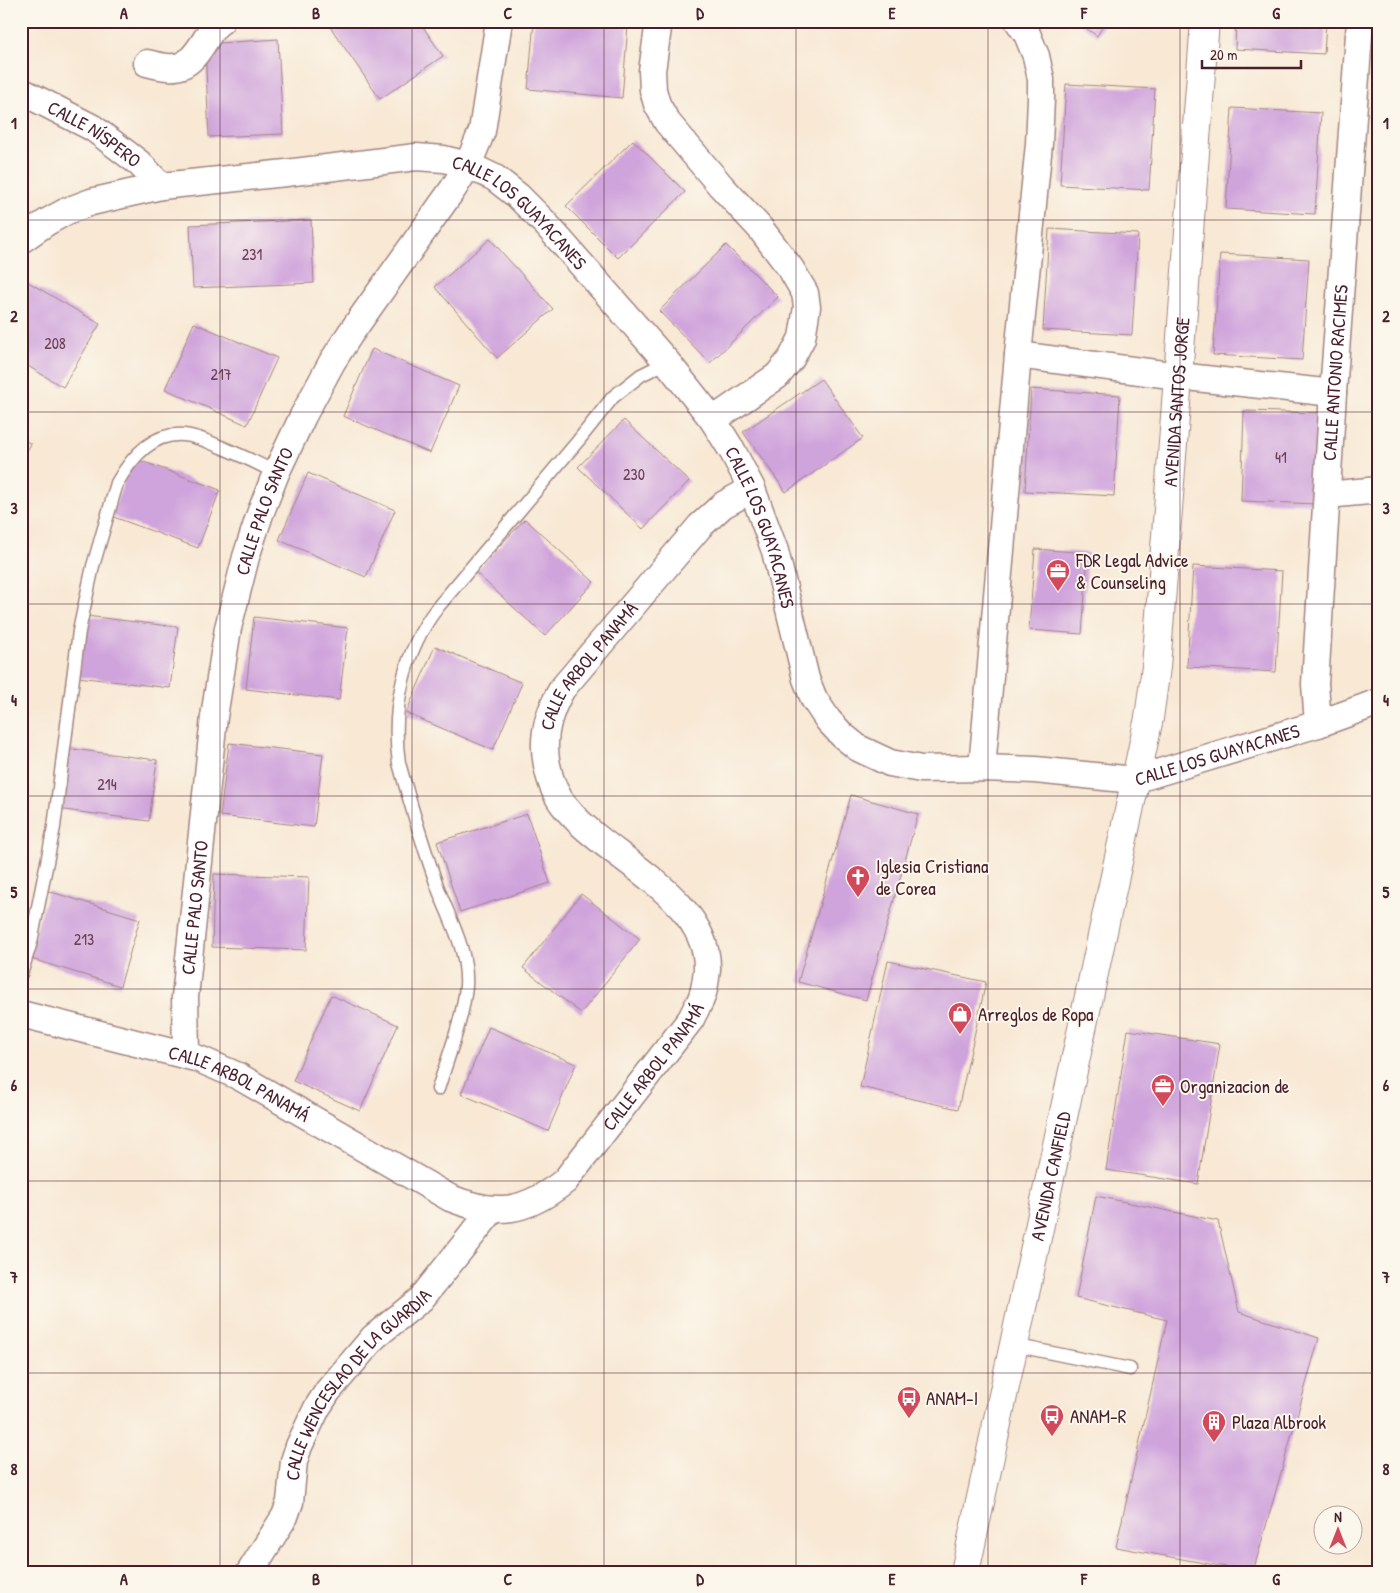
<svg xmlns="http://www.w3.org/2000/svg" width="1400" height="1593" font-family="'Patrick Hand',sans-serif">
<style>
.building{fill:#cfa3dc}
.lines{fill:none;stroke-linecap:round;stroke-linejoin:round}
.lane-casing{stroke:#a18480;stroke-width:15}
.street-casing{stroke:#a18480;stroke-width:29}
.secondary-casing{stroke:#a18480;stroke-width:30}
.lane{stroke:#fff;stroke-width:12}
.street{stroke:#fff;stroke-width:26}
.secondary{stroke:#fff;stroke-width:28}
.grid{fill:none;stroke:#4a1f2b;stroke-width:1;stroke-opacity:0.55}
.labels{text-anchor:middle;stroke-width:4;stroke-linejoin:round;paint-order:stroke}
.number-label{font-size:16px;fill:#6b4057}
.street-label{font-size:19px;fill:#4a1f2b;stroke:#fbf7ec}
.poi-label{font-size:19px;fill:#4a1f2b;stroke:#fbf7ec;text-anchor:start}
.neatline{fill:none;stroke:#4a1f2b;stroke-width:2}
.grid-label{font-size:16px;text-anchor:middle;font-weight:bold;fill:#4a1f2b}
</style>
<rect width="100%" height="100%" fill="#fbf7ec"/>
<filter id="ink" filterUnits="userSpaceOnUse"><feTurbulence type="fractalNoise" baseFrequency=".02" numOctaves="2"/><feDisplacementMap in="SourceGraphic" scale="10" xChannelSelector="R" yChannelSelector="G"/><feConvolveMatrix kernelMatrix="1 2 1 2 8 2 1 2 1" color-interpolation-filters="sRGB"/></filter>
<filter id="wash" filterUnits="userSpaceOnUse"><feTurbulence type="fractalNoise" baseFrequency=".0096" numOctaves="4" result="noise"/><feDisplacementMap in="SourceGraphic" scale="20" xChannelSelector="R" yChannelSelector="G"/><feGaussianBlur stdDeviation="1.12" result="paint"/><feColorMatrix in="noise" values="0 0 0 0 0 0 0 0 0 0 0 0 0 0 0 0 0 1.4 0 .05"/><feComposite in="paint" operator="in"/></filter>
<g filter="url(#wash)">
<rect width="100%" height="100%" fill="#f8e8d4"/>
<g id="blocks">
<path class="building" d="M335,21H419L443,56L380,99L329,25Z
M534,21H582L628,25L622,98L528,89Z
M1076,21H1106L1097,36Z
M1236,21H1326L1324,54L1235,49Z
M278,39L283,134L209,137L205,44Z
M1066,84L1155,89L1149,190L1060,185Z
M1232,108L1321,113L1315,214L1226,209Z
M633,140L685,192L618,258L566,206Z
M311,220L314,283L193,288L190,225Z
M1049,229L1138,234L1132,335L1043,330Z
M490,239L553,309L497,358L435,287Z
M726,245L778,297L710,363L659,311Z
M1220,254L1309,259L1302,360L1213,355Z
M21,278L100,324L63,387L21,362Z
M194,323L277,358L247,425L165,389Z
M372,349L459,386L430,453L343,416Z
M821,379L863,438L786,492L743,432Z
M1031,389L1120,395L1114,496L1025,491Z
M1244,411L1321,413L1318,504L1241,501Z
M624,420L689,481L643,529L578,467Z
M21,438L31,444L21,461Z
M133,458L220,490L198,548L111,516Z
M308,473L395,510L366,577L279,540Z
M525,519L594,582L545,636L475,572Z
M1035,549L1088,553L1082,634L1029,630Z
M1193,566L1282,571L1276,672L1187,667Z
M86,616L178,627L170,688L78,677Z
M254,617L348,628L339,700L246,689Z
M435,646L522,683L493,750L406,713Z
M229,743L323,754L314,827L220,816Z
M65,748L157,760L149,821L57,809Z
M851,795L918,814L866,1000L798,982Z
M527,814L550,883L460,912L437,842Z
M214,874L309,877L306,950L212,947Z
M48,891L140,919L120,986L28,958Z
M581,894L640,939L581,1013L523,968Z
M888,961L986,982L958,1109L860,1087Z
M331,995L398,1025L360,1111L293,1081Z
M489,1027L576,1064L548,1131L461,1094Z
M1128,1030L1220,1044L1198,1184L1106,1170Z
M1096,1196L1218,1221L1239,1312L1319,1338L1253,1572L1116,1547L1167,1320L1076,1298Z"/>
</g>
</g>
<g filter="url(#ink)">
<use href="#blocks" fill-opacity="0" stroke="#a18480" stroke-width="1"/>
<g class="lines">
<g class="lane-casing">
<path id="lane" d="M21,974L31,942L54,827L79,631L93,566L117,483C131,458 153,432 184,435C197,436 209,442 221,447C240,455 258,463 276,473
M438,1089C448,1057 463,1019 466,986C468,951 451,922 439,891C424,849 411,806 399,763C391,709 404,651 437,608L578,441L613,397L641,375L667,362
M1013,1345L1130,1369"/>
</g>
<g class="street-casing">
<g id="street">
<path d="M659,21L652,71L653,90L657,104L667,122L721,186L760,228L791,269L805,293L807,307L802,338L791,359L777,376L713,420"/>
<path d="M147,63C180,72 188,68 206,39C210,32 213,26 221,21"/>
<path id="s1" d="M21,91L93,128L139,163L161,186"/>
<path id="s2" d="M21,240L47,222L67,211L91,202L161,186L286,173L416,157L444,159L468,165L495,178L518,196L545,223L667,362L713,420L733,452L752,489L775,551L806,679L814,699L828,720L842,735L858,748L890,763L921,769L982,768L1035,770L1134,780L1318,724L1379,702"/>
<path d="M1018,355L1178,376L1333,393"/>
<path d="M1327,495L1379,490"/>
<path id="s3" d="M1318,724L1315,684L1333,393L1360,21"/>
<path d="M982,768L1018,355L1039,144L1041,99V79L1036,56L1027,34L1018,21"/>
<path id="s4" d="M21,1014L199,1059L238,1076L450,1198C497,1217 526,1212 565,1181L691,1019C694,1012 698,1006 701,999C705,990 706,979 707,969C709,897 608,859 567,809C556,797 550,781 547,765C541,738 548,713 562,689L700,526L723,505L752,489"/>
<path id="s5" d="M186,1055L185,997L214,717L228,628L246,557L260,514L276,473L303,416L332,362L350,334L453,189L468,165L482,131L499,21"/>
<path id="s6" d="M250,1572L285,1516L290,1502L294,1461L299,1446L317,1408L328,1391L374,1337L421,1299L492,1210"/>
</g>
</g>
<g class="secondary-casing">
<g id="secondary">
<path id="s7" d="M965,1572L1149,718L1156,667L1205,21"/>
</g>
</g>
<use href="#lane" class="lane"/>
<use href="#street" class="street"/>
<use href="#secondary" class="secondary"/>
</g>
</g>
<path class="grid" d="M220,21V1572M412,21V1572M604,21V1572M796,21V1572M988,21V1572M1180,21V1572M21,220H1379M21,412H1379M21,604H1379M21,796H1379M21,989H1379M21,1181H1379M21,1373H1379"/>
<defs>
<g id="office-pin" transform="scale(1.25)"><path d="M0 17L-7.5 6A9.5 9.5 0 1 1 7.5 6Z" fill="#d1495b" stroke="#fbf7ec"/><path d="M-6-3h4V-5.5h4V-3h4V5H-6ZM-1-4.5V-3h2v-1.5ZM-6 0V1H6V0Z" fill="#fff"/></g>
<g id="church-pin" transform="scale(1.25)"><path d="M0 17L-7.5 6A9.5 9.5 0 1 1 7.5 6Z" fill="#d1495b" stroke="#fbf7ec"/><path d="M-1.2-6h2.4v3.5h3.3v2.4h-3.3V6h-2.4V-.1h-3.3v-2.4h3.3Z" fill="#fff"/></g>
<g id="shop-pin" transform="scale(1.25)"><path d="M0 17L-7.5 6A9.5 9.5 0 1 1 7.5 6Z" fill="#d1495b" stroke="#fbf7ec"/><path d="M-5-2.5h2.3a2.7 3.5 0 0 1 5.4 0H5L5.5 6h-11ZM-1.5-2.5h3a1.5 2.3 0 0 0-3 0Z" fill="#fff"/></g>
<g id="bus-pin" transform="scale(1.25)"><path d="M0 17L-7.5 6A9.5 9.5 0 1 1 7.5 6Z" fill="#d1495b" stroke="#fbf7ec"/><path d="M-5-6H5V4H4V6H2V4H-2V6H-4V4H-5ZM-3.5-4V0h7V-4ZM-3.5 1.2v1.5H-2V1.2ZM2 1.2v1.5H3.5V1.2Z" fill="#fff"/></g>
<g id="building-pin" transform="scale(1.25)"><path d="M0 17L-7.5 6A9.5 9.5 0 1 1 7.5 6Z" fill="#d1495b" stroke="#fbf7ec"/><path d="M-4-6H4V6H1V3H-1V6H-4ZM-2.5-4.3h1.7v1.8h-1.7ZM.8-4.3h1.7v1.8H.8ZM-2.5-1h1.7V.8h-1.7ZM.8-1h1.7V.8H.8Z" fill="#fff"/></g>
</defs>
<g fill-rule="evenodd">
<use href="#office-pin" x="1058" y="571"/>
<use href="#church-pin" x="858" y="877"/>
<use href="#shop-pin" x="960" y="1014"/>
<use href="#office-pin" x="1163" y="1086"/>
<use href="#bus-pin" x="909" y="1398"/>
<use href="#bus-pin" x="1052" y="1416"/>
<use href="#building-pin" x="1214" y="1422"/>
</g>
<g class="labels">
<g class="number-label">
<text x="252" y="260">231</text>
<text x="55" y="349">208</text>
<text x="221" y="380">217</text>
<text x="1281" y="463">41</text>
<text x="634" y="480">230</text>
<text x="107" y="790">214</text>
<text x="84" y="945">213</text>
</g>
<g class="street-label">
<text dy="7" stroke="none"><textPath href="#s1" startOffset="85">CALLE NÍSPERO</textPath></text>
<text dy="7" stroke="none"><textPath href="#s2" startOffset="531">CALLE LOS GUAYACANES</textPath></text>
<text dy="7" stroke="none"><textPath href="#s3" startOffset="352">CALLE ANTONIO RACIMES</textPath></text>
<text dy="7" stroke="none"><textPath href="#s7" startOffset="1191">AVENIDA SANTOS JORGE</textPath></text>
<text dy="7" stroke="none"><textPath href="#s5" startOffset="552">CALLE PALO SANTO</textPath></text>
<text dy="7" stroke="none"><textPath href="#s2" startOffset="936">CALLE LOS GUAYACANES</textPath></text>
<text dy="7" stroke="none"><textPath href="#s4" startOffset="1234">CALLE ARBOL PANAMÁ</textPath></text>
<text dy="7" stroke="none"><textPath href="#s2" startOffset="1550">CALLE LOS GUAYACANES</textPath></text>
<text dy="7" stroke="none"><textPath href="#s5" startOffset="148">CALLE PALO SANTO</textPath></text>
<text dy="7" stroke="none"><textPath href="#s4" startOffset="739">CALLE ARBOL PANAMÁ</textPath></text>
<text dy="7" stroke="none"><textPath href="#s4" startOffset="230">CALLE ARBOL PANAMÁ</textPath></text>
<text dy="7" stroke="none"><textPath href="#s7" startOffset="405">AVENIDA CANFIELD</textPath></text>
<text dy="7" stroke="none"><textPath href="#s6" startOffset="222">CALLE WENCESLAO DE LA GUARDIA</textPath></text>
</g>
<g class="poi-label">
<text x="1076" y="567">FDR Legal Advice<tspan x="1076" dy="22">&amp; Counseling</tspan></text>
<text x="876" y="873">Iglesia Cristiana<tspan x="876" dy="22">de Corea</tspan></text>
<text x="978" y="1021">Arreglos de Ropa</text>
<text x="1180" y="1093">Organizacion de</text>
<text x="926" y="1405">ANAM-I</text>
<text x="1070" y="1423">ANAM-R</text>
<text x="1232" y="1429">Plaza Albrook</text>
</g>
</g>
<rect width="1400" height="1593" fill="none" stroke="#fbf7ec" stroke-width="55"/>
<g transform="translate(1338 1530)"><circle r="24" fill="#fbf7ec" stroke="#b4a19f"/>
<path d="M0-4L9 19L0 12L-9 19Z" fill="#d1495b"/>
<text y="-8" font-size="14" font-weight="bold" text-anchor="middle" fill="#4a1f2b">N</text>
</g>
<path d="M1202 60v8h99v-8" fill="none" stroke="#4a1f2b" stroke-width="2.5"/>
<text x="1210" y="60" font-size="15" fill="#4a1f2b" stroke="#fbf7ec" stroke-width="4" paint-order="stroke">20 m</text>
<rect x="28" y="28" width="1344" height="1538" class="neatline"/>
<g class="grid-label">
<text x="124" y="19">A</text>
<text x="316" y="19">B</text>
<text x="508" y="19">C</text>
<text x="700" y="19">D</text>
<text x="892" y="19">E</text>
<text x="1084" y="19">F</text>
<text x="1276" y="19">G</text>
<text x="14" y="129">1</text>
<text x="1386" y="129">1</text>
<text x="14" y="322">2</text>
<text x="1386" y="322">2</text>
<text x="14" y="514">3</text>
<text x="1386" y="514">3</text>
<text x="14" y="706">4</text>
<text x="1386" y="706">4</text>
<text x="14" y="898">5</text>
<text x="1386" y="898">5</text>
<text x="14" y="1091">6</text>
<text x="1386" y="1091">6</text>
<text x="14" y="1283">7</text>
<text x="1386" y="1283">7</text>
<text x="14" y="1475">8</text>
<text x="1386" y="1475">8</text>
<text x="124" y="1585">A</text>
<text x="316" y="1585">B</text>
<text x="508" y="1585">C</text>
<text x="700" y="1585">D</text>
<text x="892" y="1585">E</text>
<text x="1084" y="1585">F</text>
<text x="1276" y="1585">G</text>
</g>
</svg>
